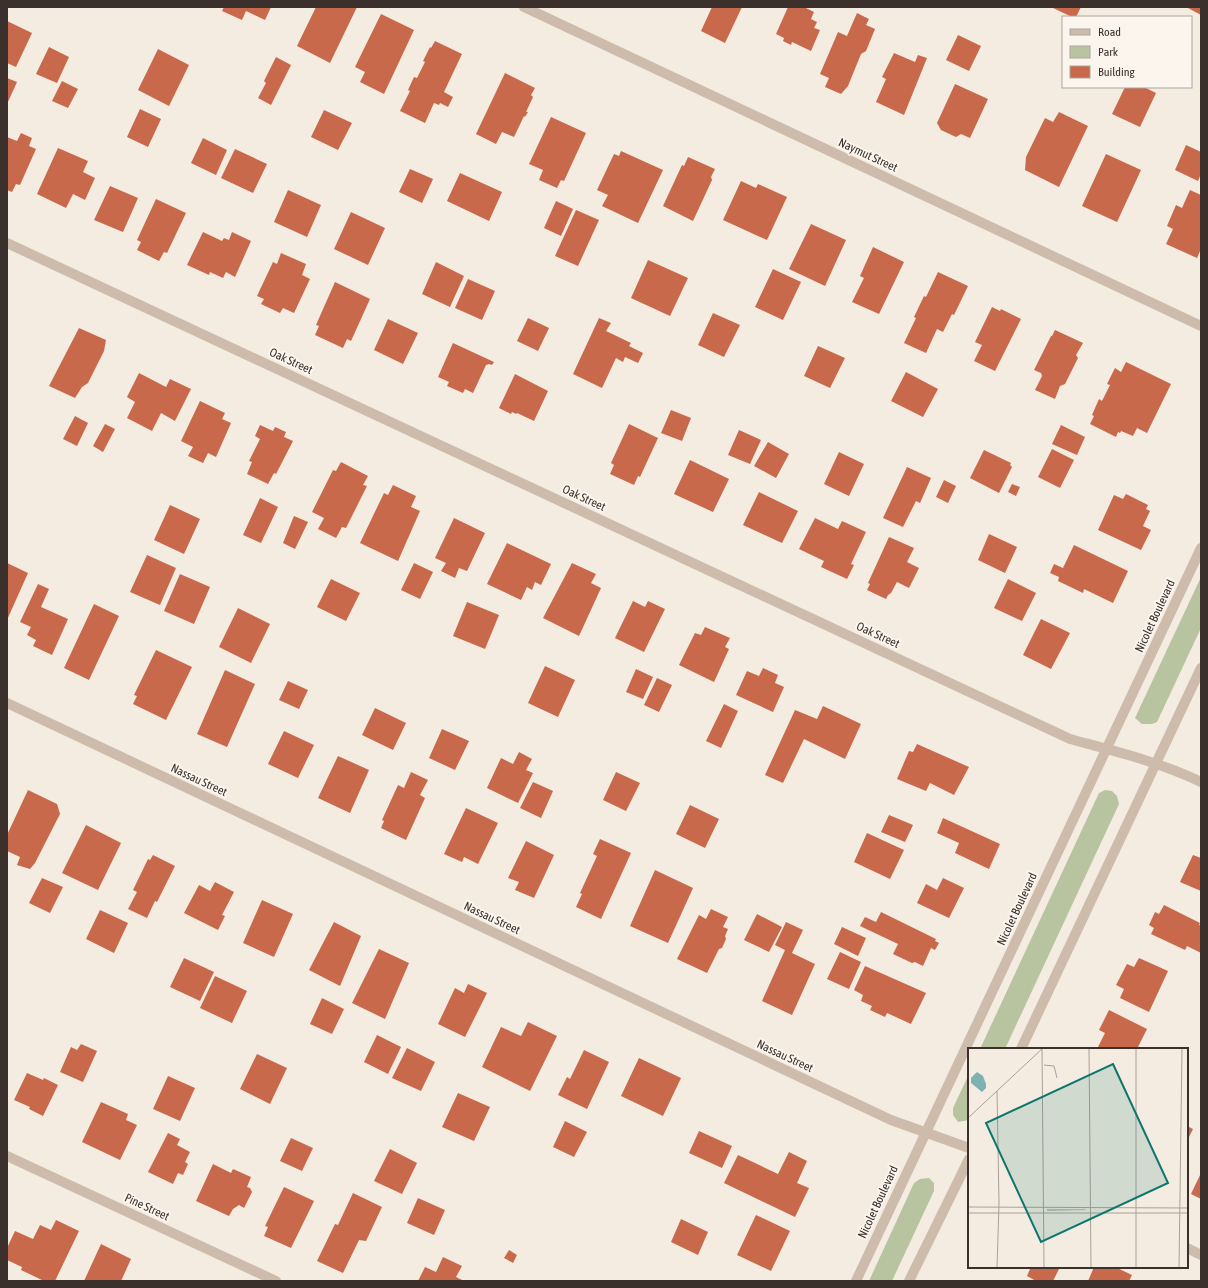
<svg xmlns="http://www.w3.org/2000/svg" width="1208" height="1288" font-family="'Asap Condensed',sans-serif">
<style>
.green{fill:#b8c4a0}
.building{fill:#c8694b}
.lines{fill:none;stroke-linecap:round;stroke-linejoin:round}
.minor{stroke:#cdbbac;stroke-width:10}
.labels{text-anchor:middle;stroke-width:4;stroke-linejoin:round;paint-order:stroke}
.street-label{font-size:12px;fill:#3b302b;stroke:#fbf5ee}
.inset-road{fill:none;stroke:#aaa098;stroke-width:1}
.view{fill:#0f766e;fill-opacity:0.15;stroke:#0f766e;stroke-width:2}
.inset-edge{fill:none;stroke:#3b302b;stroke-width:2}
</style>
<rect width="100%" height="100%" fill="#f4ebe1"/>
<path class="green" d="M1201,577V628L1157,722L1152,724H1142L1135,718Z
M1105,790L1112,791L1117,796L1119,804L1005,1049H980L1099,793Z
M969,1074V1120L958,1122L953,1115V1108Z
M929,1178L934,1183V1191L892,1281H869L914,1183L920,1179Z"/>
<path class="building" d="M224,7H271L265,20L246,11L242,20L222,11Z
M316,7H357L330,63L297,46Z
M712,7H742L725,43L701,31Z
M788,7H804L814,12L811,19L817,22L814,28L820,30L811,51L792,42L791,45L783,41L784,38L776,34Z
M1051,7H1081L1076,17H1072Z
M1189,7H1201V15L1188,8Z
M857,13L869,19L866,25L875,29L866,51L861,54L848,86L841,94L825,87L829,78L820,74L838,32L847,36Z
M381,14L414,30L384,94L360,82L365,72L355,67Z
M7,21L32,33L16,67L7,63Z
M958,35L981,46L969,71L946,60Z
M435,41L462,54L444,92L453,97L448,107L440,103L439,105L434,103L425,123L400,111L410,91L408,90L414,77L417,78L425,62L423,61L430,47L431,48Z
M49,47L69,57L57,83L36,74Z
M158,49L189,65L169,106L138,90Z
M894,53L915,62L918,55L927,58L904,115L876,102L886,79L882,77Z
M276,57L291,65L271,105L258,98L266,83L264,81Z
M505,73L535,88L531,95L533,97L526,112H528L525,117L524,116L514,137L502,132L496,144L476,134Z
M7,78L17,82L7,104Z
M62,81L78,89L68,108L52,101Z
M955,84L988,99L970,138L961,134L956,137L941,130L937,123Z
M1125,87H1144L1156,93L1140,127L1112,114Z
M140,109L161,119L148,147L127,137Z
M324,110L352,123L338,150L311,137Z
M1059,112L1088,126L1059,187L1025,170L1026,157L1045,118L1053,122Z
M551,117L586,133L564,181L561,180L557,188L539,180L543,170L529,164Z
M21,133L32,138L29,146L36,149L20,185L16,184L12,192L7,190V137L17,141Z
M203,138L227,150L216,175L191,163Z
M1186,145L1201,152V174L1198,181L1175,170Z
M58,148L88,161L83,172L95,178L85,200L73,194L66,208L37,194Z
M235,149L267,164L253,193L221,178Z
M621,151L663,170L638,223L602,206L608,195L597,190L614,154L619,156Z
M1106,154L1141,170L1117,222L1082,206Z
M688,157L715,169L711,177L712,180L693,221L663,206L682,165L684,166Z
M410,169L433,179L422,203L399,192Z
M460,173L502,192L489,221L447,201Z
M741,181L756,188L758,184L787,197L767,240L723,220Z
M110,186L138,198L123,232L94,220Z
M288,190L321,205L307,237L274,222Z
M1190,190L1201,195V249L1197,258L1166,244L1173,229L1167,226L1176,205L1182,208Z
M156,199L186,213L167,253L164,252L159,261L137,250L141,242L137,240Z
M556,201L573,209L561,236L544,228Z
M576,210L599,220L578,266L555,256Z
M351,212L385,228L368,265L334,249Z
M811,224L846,240L825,286L789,269Z
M203,232L222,241L224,238L229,240L232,232L251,241L235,277L226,272L223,278L210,272L209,275L187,265Z
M873,247L904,262L879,314L852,302L864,278L860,276Z
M281,253L306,264L302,275L310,279L294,313L283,308L280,313L261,304L264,299L257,296L273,262L277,264Z
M648,260L688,278L670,316L631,298Z
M436,262L464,276L450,307L422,294Z
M773,269L801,282L783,320L755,307Z
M938,272L968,286L954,315L952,314L943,332L937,329L926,353L904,343L916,318L914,317L924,296L926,297Z
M468,279L495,291L482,320L455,308Z
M335,282L370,299L351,341L347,339L343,348L315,335L319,326L316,325Z
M992,307L1000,311L1001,309L1021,319L995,371L974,361L982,345L975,342Z
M713,313L740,325L724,357L698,345Z
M528,318L549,328L538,351L517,341Z
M599,318L611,323L606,331L631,343L629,346L643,353L638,363L625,357L623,362L616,358L602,388L573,374Z
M388,319L418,333L403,364L374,350Z
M79,328L106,340L104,351L88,383L82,387L75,398L49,386Z
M1055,330L1083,343L1076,355L1078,358L1065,384L1060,386L1055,399L1035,390L1042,376L1041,373L1034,370L1051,336H1052Z
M453,343L494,362L492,365L489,364L486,365L473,393L465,389L463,393L447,386L449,382L438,377Z
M818,346L845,358L830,388L804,376Z
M1126,362L1171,384L1147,433L1137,428L1133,436L1121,431L1120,433L1118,432L1116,437L1090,424L1094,416L1092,415L1099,399L1102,401L1110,385L1107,384L1115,368L1121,372Z
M906,372L938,389L923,417L891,401Z
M139,373L166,387L170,379L191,389L175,421L161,413L152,431L127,418L135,402L127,397Z
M515,374L548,391L534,421L517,413L516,414L512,412L511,414L499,408Z
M200,401L225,413L222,419L231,423L216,457L208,453L203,463L188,456L193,447L181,441Z
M671,410L691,418L682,441L661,433Z
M75,416L88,423L77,446L63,439Z
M105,424L115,429L103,452L93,446Z
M629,424L658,438L640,477L638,476L634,485L610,474L614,465L611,463Z
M260,425L273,431L275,427L286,432L284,437L293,441L276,474L274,473L268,484L247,474L252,462L249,461L260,439L255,436Z
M1061,425L1085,437L1077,455L1052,444Z
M739,430L761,440L750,464L728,455Z
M768,442L789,454L776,478L754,466Z
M1052,449L1074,460L1060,488L1038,477Z
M984,450L1011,463L1010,465L1012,467L999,493L970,478Z
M839,452L864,464L849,496L824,484Z
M690,460L729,479L713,512L674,494Z
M341,462L368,476L363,485L367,486L346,528L342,527L336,538L318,529L324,518L312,512L333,470L336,471Z
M907,467L931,478L920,503L916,501L903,527L883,518Z
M944,480L956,486L948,503L936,497Z
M1012,484L1020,487L1016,496L1008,492Z
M393,485L416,496L411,507L420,511L398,561L360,543L384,493L388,495Z
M759,492L798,511L782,543L743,525Z
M1126,494L1148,505L1146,509L1150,511L1143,526L1151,530L1141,550L1098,530L1114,495L1123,499Z
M260,498L278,507L261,543L243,535Z
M170,505L200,519L184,554L154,540Z
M294,516L308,522L295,549L283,543Z
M454,518L485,533L467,571L459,568L455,578L441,571L446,563L435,558Z
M815,518L838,529L842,521L866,532L851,564L854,565L847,579L821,567L824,561L799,549Z
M989,534L1017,547L1005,573L978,560Z
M889,537L914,548L907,562L919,568L909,588L897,582L891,593L888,595L886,599L867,590L870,584L868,583Z
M507,543L551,564L541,585L535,582L532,590L527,587L521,600L487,584Z
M1074,545L1128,571L1113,603L1084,589L1083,593L1058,581L1059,577L1050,573L1054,564L1063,568Z
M147,555L176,568L160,605L130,592Z
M7,563L28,573L7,620Z
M414,563L433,572L420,599L401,590Z
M572,563L596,574L591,583L601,588L579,636L543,618Z
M180,574L210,587L194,624L164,611Z
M331,579L360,593L346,621L317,607Z
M1008,579L1036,593L1022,621L994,608Z
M38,584L49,589L41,607L68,619L52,655L33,646L36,640L27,635L31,627L20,622Z
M633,601L645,607L648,601L665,609L644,652L615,638Z
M467,602L499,615L485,649L453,636Z
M94,604L119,616L89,680L64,668Z
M238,608L270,624L251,663L219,647Z
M1041,619L1070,633L1051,669L1023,655Z
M705,627L730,638L725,647L729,649L714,682L679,665L695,633L701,635Z
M156,650L192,667L166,720L133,704L137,696L134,695Z
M545,666L575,680L558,717L528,703Z
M763,668L778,675L775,683L784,687L773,712L736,695L747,671L759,676Z
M636,669L653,677L643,699L626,692Z
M225,670L255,684L227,747L197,734Z
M657,678L672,685L659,712L644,705Z
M288,681L308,690L299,709L279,700Z
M724,704L738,711L721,748L706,741Z
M823,706L861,724L845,759L804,739L783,783L765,775L795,710L817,719Z
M375,708L406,723L393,750L362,735Z
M442,729L469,741L455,770L429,758Z
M284,731L314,745L298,778L268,764Z
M917,744L969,767L954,795L930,783L926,791L897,779L909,751L913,752Z
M519,752L532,759L526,770L533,773L518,803L487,788L501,758L513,764Z
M338,756L369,770L350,813L318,798Z
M411,772L428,780L420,795L425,798L406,840L381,828L384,821L382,820L398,785L404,788Z
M616,772L640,783L626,811L603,800Z
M533,782L553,791L541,818L520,808Z
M28,790L57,804L60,814L35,863L30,869L17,865L20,857L7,851V835Z
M690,805L719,819L705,848L676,834Z
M466,808L498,823L478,864L464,857L462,862L444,854Z
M889,815L913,825L905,842L881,832Z
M943,818L1000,844L989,869L955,853L959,843L937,833Z
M86,825L121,843L98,890L62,873Z
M867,833L904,850L890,879L854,862Z
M600,839L631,853L601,919L576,907L582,894L580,893L597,856L593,854Z
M526,841L554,855L534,898L515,890L519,882L508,878Z
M153,855L175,866L157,902L155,901L147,918L128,909L137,892L133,890L148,859L150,860Z
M1193,855L1201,858V891L1180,882Z
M655,870L693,888L668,943L630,926Z
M42,878L63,887L50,913L29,903Z
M943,878L964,888L949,918L917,903L926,884L937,890Z
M215,882L234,892L222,915L225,916L218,930L184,913L199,885L210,891Z
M262,900L293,914L274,957L243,943Z
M1164,905L1200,923L1199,925L1201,926V953L1187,946L1185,950L1151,934L1154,928L1149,925L1155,912L1159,914Z
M711,909L728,917L723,927L728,929L725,936L726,939L722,948L719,949L707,973L677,959L699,915L706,919Z
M100,910L128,923L114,953L86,939Z
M881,912L936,939L935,941L939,943L935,950L931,948L923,966L915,962L912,963L893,954L898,944L860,926L865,917L876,922Z
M757,914L782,927L769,952L744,940Z
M334,922L361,936L340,986L309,970Z
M786,922L803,930L792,953L815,964L792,1015L762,1001L785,950L775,945Z
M842,927L866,938L858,956L834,944Z
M379,949L409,963L385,1019L352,1003Z
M840,952L861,962L849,989L827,979Z
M184,958L214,972L200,1001L170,987Z
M1139,958L1168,971L1149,1012L1120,998L1124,989L1116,985L1127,964L1134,967Z
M865,966L926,993L911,1024L887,1013L885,1017L870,1010L872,1006L861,1001L863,995L854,990Z
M215,976L247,991L232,1023L200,1008Z
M468,984L487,993L465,1037L438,1024L455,988L464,993Z
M322,998L344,1009L332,1034L310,1024Z
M1109,1010L1147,1029L1137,1049H1128L1123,1047L1122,1049H1097L1105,1033L1099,1030Z
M528,1022L557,1036L530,1091L482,1067L501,1027L521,1036Z
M377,1035L401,1047L388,1074L364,1062Z
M81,1044L97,1051L83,1082L60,1072L71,1047L77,1050Z
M407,1048L435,1062L421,1091L392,1078Z
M584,1050L609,1062L587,1109L558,1095L567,1077L570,1079Z
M257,1054L287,1068L270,1104L240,1089Z
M639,1058L681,1078L663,1116L621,1096Z
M27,1073L43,1080L44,1078L58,1085L43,1116L29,1109L30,1107L14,1100Z
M168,1076L195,1088L180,1121L153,1109Z
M458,1093L490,1107L474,1141L442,1127Z
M101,1102L128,1114L126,1120L137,1125L120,1160L82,1142Z
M565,1121L587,1132L574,1157L553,1147Z
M1187,1126L1193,1129L1187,1141Z
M699,1131L732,1146L722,1168L689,1153Z
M168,1133L180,1139L177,1145L190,1152L185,1162L188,1164L183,1175L178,1173L173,1184L148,1172Z
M291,1138L313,1148L302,1171L280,1161Z
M390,1149L417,1163L402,1194L374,1181Z
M789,1152L807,1161L797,1183L809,1188L795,1217L724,1183L738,1155L778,1174Z
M213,1164L231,1173L233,1169L251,1177L247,1187L250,1188L252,1192L244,1208L239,1205L233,1209L229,1216L196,1201Z
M1201,1173V1199L1191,1194Z
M284,1187L314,1201L291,1248L264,1236L268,1227L265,1226Z
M353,1193L382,1207L366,1241L359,1240L343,1273L317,1261L335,1224L338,1225Z
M418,1198L445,1210L434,1235L407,1223Z
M756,1215L790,1231L771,1271L737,1255Z
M681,1219L708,1232L698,1255L671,1242Z
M56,1220L79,1231L55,1281H44L21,1270L22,1267L7,1260V1248L15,1231L33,1239L40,1225L51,1230Z
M101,1244L131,1259L121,1281H84Z
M509,1250L517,1255L513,1263L504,1258Z
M443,1257L462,1266L456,1277L464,1281H418L425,1267L436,1272Z
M1025,1267H1060L1053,1281H1036L1027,1276L1030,1269Z
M1094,1267H1115L1132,1275L1129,1281H1088Z"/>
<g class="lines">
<path class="minor" d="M524,7L1201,326
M7,243L1070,739C1114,751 1160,762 1201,782
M7,703L891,1120L969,1148
M1021,1049L1201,668
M7,1156L276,1281
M1187,1248L1201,1255
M856,1281L1201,548
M909,1281L969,1159"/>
</g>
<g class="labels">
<g class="street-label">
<text transform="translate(868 155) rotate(25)" y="4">Naymut Street</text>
<text transform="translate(291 361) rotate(25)" y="4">Oak Street</text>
<text transform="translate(584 498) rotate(25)" y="4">Oak Street</text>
<text transform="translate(1155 616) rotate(-65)" y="4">Nicolet Boulevard</text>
<text transform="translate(878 635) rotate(25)" y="4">Oak Street</text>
<text transform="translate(199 780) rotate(25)" y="4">Nassau Street</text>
<text transform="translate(1017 909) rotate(-65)" y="4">Nicolet Boulevard</text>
<text transform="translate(492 918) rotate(25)" y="4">Nassau Street</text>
<text transform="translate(785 1056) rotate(25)" y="4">Nassau Street</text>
<text transform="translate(878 1202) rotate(-65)" y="4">Nicolet Boulevard</text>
<text transform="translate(147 1207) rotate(25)" y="4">Pine Street</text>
</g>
</g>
<g transform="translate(968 1048)">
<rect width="220" height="220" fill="#f4ebe1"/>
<path d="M79,161H117L118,162L79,163Z" fill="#b8c4a0"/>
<path d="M9,24L15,28L18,36V40L14,44L3,35V30Z" fill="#7fb0b2"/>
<path class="inset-road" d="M121,0L123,220M74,1L76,220M76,17L86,18L89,30M0,70L75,0M0,159L220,160M0,165H220M29,220L31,155L29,43M168,220V0M211,220L214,0"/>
<path class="view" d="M145,16L200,135L73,194L18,75Z"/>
<rect width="220" height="220" class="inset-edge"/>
</g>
<rect width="1208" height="1288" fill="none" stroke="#3b302b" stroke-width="16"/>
<rect x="1062" y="16" width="130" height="72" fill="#fbf5ee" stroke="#aea6a0"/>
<rect x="1070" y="29" width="20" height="6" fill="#cdbbac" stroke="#aea6a0"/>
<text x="1098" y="36" font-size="12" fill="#3b302b">Road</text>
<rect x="1070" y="46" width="20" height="12" fill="#b8c4a0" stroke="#aea6a0"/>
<text x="1098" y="56" font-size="12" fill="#3b302b">Park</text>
<rect x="1070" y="66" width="20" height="12" fill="#c8694b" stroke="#aea6a0"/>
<text x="1098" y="76" font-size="12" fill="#3b302b">Building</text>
</svg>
